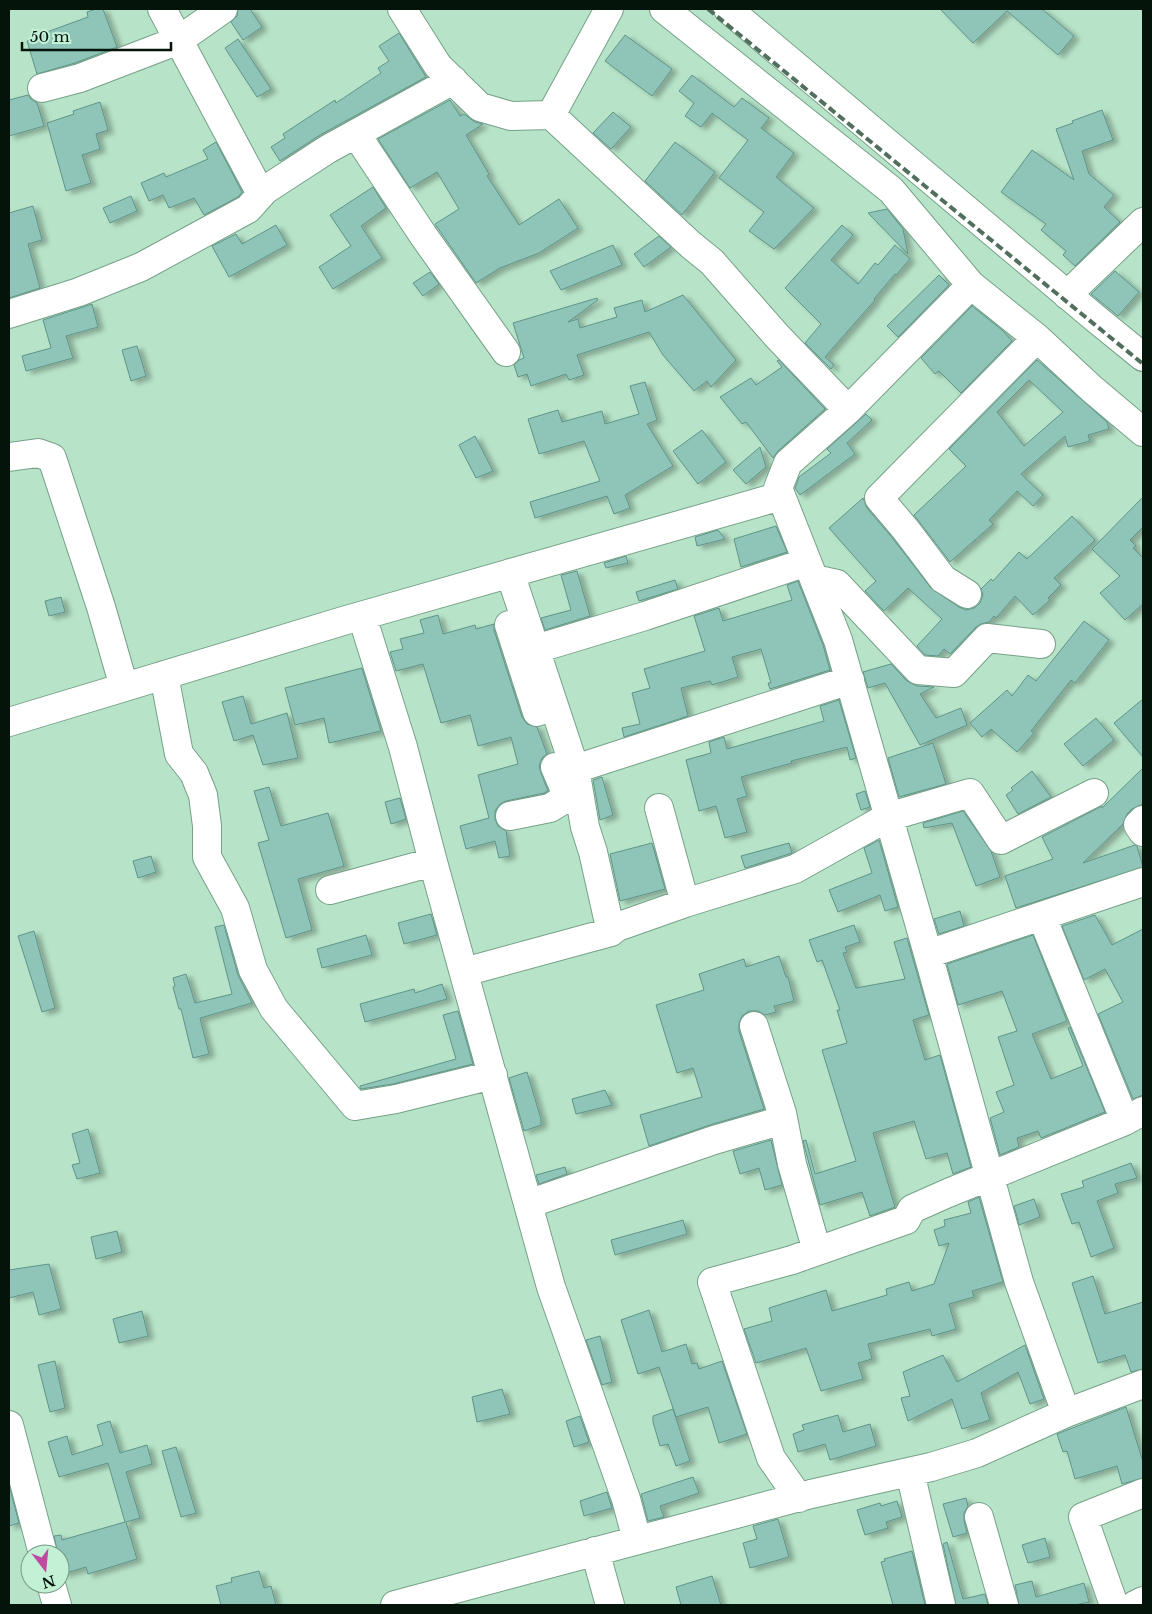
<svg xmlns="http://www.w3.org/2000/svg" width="1152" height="1614" font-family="'Libre Baskerville',serif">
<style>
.building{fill:#8fc5b9;stroke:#5f9488;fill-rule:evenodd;filter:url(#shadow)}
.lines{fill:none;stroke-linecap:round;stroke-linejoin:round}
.minor-casing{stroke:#76a188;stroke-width:30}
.minor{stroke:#fff;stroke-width:28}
.rail{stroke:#526f5e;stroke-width:4;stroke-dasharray:8 4;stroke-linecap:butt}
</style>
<defs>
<filter id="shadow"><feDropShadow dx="5.5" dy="3" stdDeviation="2.5" flood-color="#0004"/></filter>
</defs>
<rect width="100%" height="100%" fill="#b7e4c9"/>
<path class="building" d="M96,9H103L117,47L75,63L37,74L27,41L37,38L36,36L88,17L87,12Z
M238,9H250L262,27L243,40L231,22L237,16Z
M940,9H1042L1074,36L1058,55L1007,11L973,43Z
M399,33L426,77L320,135L280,161L271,147L285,138L283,134L335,100L336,103L381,73L378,68L389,61L379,46Z
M625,35L672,69L652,96L605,61Z
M238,39L271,89L257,97L225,48Z
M692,75L734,107L742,98L769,118L761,128L794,153L776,177L814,208L774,249L749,231L764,212L719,178L748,140L712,113L701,127L685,116L694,103L679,91Z
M28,95L31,99L37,103L44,126L9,136V100Z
M450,100L460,116L464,114L475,122L483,124L466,135L489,174L487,176L519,225L559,199L578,228L539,253L500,268L476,283L435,224L459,209L437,172L410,188L378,139Z
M100,102L108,130L96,134L100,149L82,155L91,183L66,191L47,123L74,114L73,111Z
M1102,110L1113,140L1082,151L1089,174L1114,195L1104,207L1120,222L1075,266L1063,255L1066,251L1041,230L1046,224L1001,192L1032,150L1074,180L1056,129L1073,123L1072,121Z
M613,112L631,127L611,149L593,133Z
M216,142L242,192L238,197L204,215L194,198L169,208L163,195L149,201L141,183L164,173L166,177L208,159L203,150Z
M675,142L715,172L682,215L645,181Z
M373,187L386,208L361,226L382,258L333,289L319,267L351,246L330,215Z
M131,196L137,211L110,223L103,208Z
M33,206L42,240L28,244L40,288L9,298V213Z
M887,209L903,229L908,254L868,213Z
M276,225L287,245L229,277L212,246L236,234L242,244Z
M842,225L853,235L831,260L858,284L875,263L878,265L895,245L910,259L896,275L895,274L874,299L875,300L825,357L834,365L831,369L805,343L821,324L785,288Z
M659,236L671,247L644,267L634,254Z
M613,245L622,265L561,290L550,271Z
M1115,271L1139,292L1118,316L1091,294Z
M430,272L439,284L423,296L413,283Z
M939,275L949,285L898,337L887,326Z
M683,295L736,360L711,387L707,381L694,391L663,355L649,332L577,355L584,375L569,380L566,374L531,386L527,374L518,377L514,365L519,360L524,358L513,323L597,298L598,300L568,322L578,319L580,328L617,317L614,308L642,300L645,312Z
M92,304L98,327L66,336L73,358L26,371L22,356L51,348L43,320Z
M972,306L1002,330L1012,341L961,393L939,371L935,374L921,358Z
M137,346L146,376L131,381L122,350Z
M779,360L825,409L778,451L773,458L746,422L742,424L720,397L751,378L756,385L782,367L777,361Z
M1037,360L1107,422L1109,429L1088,435L1090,441L1068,447L1065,436L1021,474L1043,495L1033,506L1017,491L989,520L993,524L950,562L914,515L966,466L949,449ZM1029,380L1063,412L1024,446L997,412Z
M645,382L657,420L647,424L673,466L625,495L630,508L614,514L607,496L535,518L530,502L600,481L584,441L539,454L528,419L558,410L562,422L602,411L605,424L639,414L630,386Z
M866,414L872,420L847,443L855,454L800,495L795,488L799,477L831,453L827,449Z
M702,430L726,462L698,484L673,451Z
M475,436L493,471L476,478L459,445Z
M760,447L766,467L746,484L733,470Z
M1143,497V527L1130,540L1136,546L1133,548L1143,558V604L1125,620L1100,593L1120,576L1092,549Z
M863,498L867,508L894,540L931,588L959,607L966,610L974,608L980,603L983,595L981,589L991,579L993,581L1019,552L1027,559L1072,516L1095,540L1054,578L1061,585L1048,598L1050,600L1033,615L1015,596L996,618L994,616L989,622L981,624L976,627L950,654L944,649L938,656L925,655L917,646L942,619L908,588L884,611L865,591L876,581L829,528Z
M776,526L787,552L741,567L734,539Z
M718,530L725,539L697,546L695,537Z
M626,556L628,563L606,568L604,563Z
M577,571L590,616L545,630L541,618L571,610L561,575Z
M675,580L678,589L639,601L636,592Z
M798,581L823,645L830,670L770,689L768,683H771L761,649L732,657L738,677L712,685L710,681L681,688L688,716L624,737L622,728L640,724L632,693L650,688L644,669L705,651L694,616L719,608L723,621L792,600L787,585Z
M61,597L65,612L49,616L45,601Z
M438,615L443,634L475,625L476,629L494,624V630L522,717L527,724L537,727L547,754L542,758L539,766L541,773L548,791L544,793L506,801L500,804L495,811V819L498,826L506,831L510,856L499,858L495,841L466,849L460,826L489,818L478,775L518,764L511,737L478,746L470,715L441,723L423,664L396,671L390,652L403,649L400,639L424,633L420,620Z
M1084,621L1109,640L1075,683L1071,680L1031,731L1034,733L1017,752L991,729L982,737L970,723L1007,690L1012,696L1028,675L1036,681Z
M891,664L907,681L917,686L934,687L920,694L936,718L961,708L967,725L920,745L885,683L868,688L863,672Z
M362,668L381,731L329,743L324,718L295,725L285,688Z
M243,696L251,724L287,713L298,758L263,765L253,735L234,741L222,702Z
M1143,699V757L1114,723Z
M839,700L856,758L850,760L847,747L791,761L792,763L741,777L747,796L737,799L747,832L725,838L716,806L699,811L686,760L711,753L709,742L724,737L727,749L824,721L820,706Z
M1096,718L1114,740L1083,766L1064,744Z
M933,743L946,784L899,797L888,758Z
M1143,768V804L1132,809L1127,814L1123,824L1083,863L1135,845L1137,846L1143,867L1016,908L1005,876L1053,859L1042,837L1102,806V808Z
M1032,771L1051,797L1018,814L1006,795L1013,790L1011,788Z
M602,777L613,815L600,820L593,780Z
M269,787L281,826L328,813L344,866L298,879L312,930L286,938L258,843L269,840L254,791Z
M865,791L870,807L861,810L856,794Z
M400,798L406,819L391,824L385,802Z
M963,811L991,851L1000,877L976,886L952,823L924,828L923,823Z
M879,840L898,907L885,911L880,895L838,912L829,890L872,873L864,848Z
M652,843L665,889L620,901L610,854Z
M789,843L792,853L745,868L741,856Z
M151,856L156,872L138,878L133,861Z
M960,911L964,926L939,934L934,919Z
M431,914L437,935L404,944L398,923Z
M1095,915L1112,945L1143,929V1095L1133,1099L1098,1014L1123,1002L1105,969L1084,980L1062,926Z
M224,925L238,975L252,1003L200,1018L209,1054L193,1058L181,1009H179L173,987L175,986L173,978L186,974L195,1003L232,994L215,927Z
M854,925L860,942L845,947L847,952L843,953L856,988L905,979L894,942L907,938L929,1015L913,1020L925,1060L940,1055L971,1167L953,1174L947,1153L926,1159L914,1121L873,1133L895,1207L870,1216L862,1192L820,1205L803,1141L806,1140L815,1174L856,1161L822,1050L847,1043L837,1010H840L822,960L817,962L809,940Z
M34,931L55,1008L42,1012L18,936Z
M366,935L372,955L322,968L317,949Z
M1033,935L1067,1021L1032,1034L1051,1079L1083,1066L1068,1028L1070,1027L1105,1112L1041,1138L1038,1131L1017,1138L1019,1147L1000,1155L990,1118L1004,1112L996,1092L1014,1085L998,1037L1017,1031L1002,991L958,1005L947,964Z
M779,956L786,977H788L794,1001L774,1006L776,1012L765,1015L758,1011H749L742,1016L739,1023V1031L764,1109L710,1125L649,1146L640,1115L702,1097L693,1068L677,1073L656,1005L704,990L699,974L744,959L746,967Z
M442,984L447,999L365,1022L360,1004L414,989L415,993Z
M458,1011L473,1064L393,1084L361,1089L360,1088V1086L456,1059L443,1015Z
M527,1072L541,1119V1125L524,1131L509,1078Z
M605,1090L612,1105L576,1114L572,1099Z
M88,1129L100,1173L77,1179L72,1165L80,1163L72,1134Z
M771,1140L782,1185L765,1190L759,1168L740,1174L733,1151Z
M1131,1163L1137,1178L1115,1184L1118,1193L1097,1201L1114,1248L1091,1257L1079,1222L1072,1224L1061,1194L1084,1187L1082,1181Z
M565,1167L567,1174L539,1184L536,1175Z
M979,1197L1003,1282L972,1291L974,1297L949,1304L956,1329L932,1336L930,1329L868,1344L872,1359L858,1363L863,1379L821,1391L806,1348L756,1363L744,1329L772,1321L769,1308L826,1290L832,1311L887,1295L886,1289L909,1282L912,1291L934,1284L949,1243L939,1246L934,1230L945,1226L944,1220L971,1213L968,1202Z
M1034,1199L1040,1217L1019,1225L1014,1206Z
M683,1220L687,1234L615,1255L611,1240Z
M117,1231L122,1252L96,1259L91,1237Z
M49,1264L61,1309L39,1315L33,1292L9,1298V1270Z
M1093,1276L1105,1314L1143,1302V1369L1131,1372L1125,1355L1098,1363L1072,1283Z
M649,1310L662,1352L686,1344L692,1364L697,1363L699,1369L722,1361L747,1434L719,1443L708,1407L676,1417L659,1367L638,1374L621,1320Z
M142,1311L148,1336L119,1343L113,1319Z
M600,1336L612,1382L602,1385L586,1340Z
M1025,1345L1044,1399L1030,1404L1018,1372L981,1393L990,1420L962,1429L952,1399L908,1421L901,1398L910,1396L903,1372L943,1355L957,1382Z
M55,1361L65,1408L50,1412L38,1365Z
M502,1389L510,1414L477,1422L472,1397Z
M1126,1407L1143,1462V1478L1122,1484L1117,1466L1075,1479L1067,1451L1063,1452L1057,1434Z
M673,1409L690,1461L676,1466L668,1444L660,1446L653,1422V1416Z
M838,1415L843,1432L870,1424L876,1446L830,1460L825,1444L798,1452L793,1434L804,1430L802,1425Z
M580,1416L589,1442L574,1447L566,1421Z
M110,1421L120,1453L147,1445L152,1464L126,1472L140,1518L126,1522L137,1559L88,1574L86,1567L63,1574L60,1564V1554H58L54,1536L61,1535L62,1540L125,1522L108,1463L59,1477L48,1442L67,1436L72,1455L103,1445L97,1425Z
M176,1447L196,1513L181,1517L162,1451Z
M693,1477L699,1493L660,1506L664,1517L648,1521L641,1494Z
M9,1485L19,1523L9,1526Z
M607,1492L612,1508L584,1516L580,1501Z
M966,1498L968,1506L964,1513V1521L967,1533L953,1537L943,1504Z
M897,1501L902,1517L886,1522L888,1528L865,1535L857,1510L880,1503L881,1506Z
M778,1519L789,1557L750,1568L743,1543L757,1539L753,1526Z
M1045,1538L1050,1557L1028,1563L1022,1545Z
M947,1542L963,1599L985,1594L988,1605H956L943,1544Z
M912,1551L925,1605H893L881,1562L885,1561L884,1559Z
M259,1571L264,1588L271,1586L276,1605H221L216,1586L232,1582L231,1578Z
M712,1576L721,1605H681L676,1587Z
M1032,1581L1036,1597L1084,1583L1089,1602L1075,1605H1019L1015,1585Z"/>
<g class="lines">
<g class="minor-casing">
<path id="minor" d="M162,9L261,194
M402,9L438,66L480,107L511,116L551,115
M609,9L551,115L691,245L712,262L776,335L848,410
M664,9L891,190L971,285L1037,338L1092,389L1143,432
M728,9L1095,318L1143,357
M42,88L80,78L179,40L223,9
M356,134L423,235L506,352
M971,285L848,410L788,463L778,488L838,640L928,954L1019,1282L1066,1413
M1067,295L1143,222
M9,314L79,292L141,267L248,209L265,190L328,149L453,80
M9,457L38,453L52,458L101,607L124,687
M510,573L575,769L585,827L593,852L611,932
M814,579L837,584L918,670L954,673L987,638L1041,644
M967,594L943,579L906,530L879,498L1037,338
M362,616L403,747L433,862L551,1287L626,1499L637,1540
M509,625L537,712
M536,649L645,616L807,562
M164,675L179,754L194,773L203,795L207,826V857L235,908L253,970L274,1009L355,1106L396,1099L493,1075
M9,722L343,621L781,496
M575,769L850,680
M659,808L685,903
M510,816L550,808L563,800L564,788L555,767
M1143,820L1138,825L1143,832
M330,890L433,862
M1042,917L1125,1121
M928,954L1143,882
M464,972L611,932L617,927L685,903L795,869L888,817L970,793L1001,840L1094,793
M754,1026L782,1113L792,1164L817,1251
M528,1204L714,1140L783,1120
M9,1425L43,1554
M910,1472L941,1605
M799,1498L771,1458L712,1282L792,1260L906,1220L912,1209L948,1193L1125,1121L1143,1111
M979,1517L1004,1605
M595,1551L610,1605
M51,1584L57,1605
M395,1605L811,1494L931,1467L977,1453L1066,1413L1143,1384
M1114,1605L1083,1517L1143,1493
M1135,1605L1143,1601"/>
</g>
<use href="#minor" class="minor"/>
<path class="rail" d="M708,9L1143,364"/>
</g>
<rect width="1152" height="1614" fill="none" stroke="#04140b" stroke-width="20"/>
<g transform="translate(45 1569) rotate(164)"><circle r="24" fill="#c3f1d6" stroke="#779985"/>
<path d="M0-4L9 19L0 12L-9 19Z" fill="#c04aa2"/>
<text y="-8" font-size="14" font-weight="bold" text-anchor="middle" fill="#04140b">N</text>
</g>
<path d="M22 42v8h149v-8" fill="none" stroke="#04140b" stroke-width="2.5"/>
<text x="30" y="42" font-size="15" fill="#04140b" stroke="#c3f1d6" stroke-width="4" paint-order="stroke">50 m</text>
</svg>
